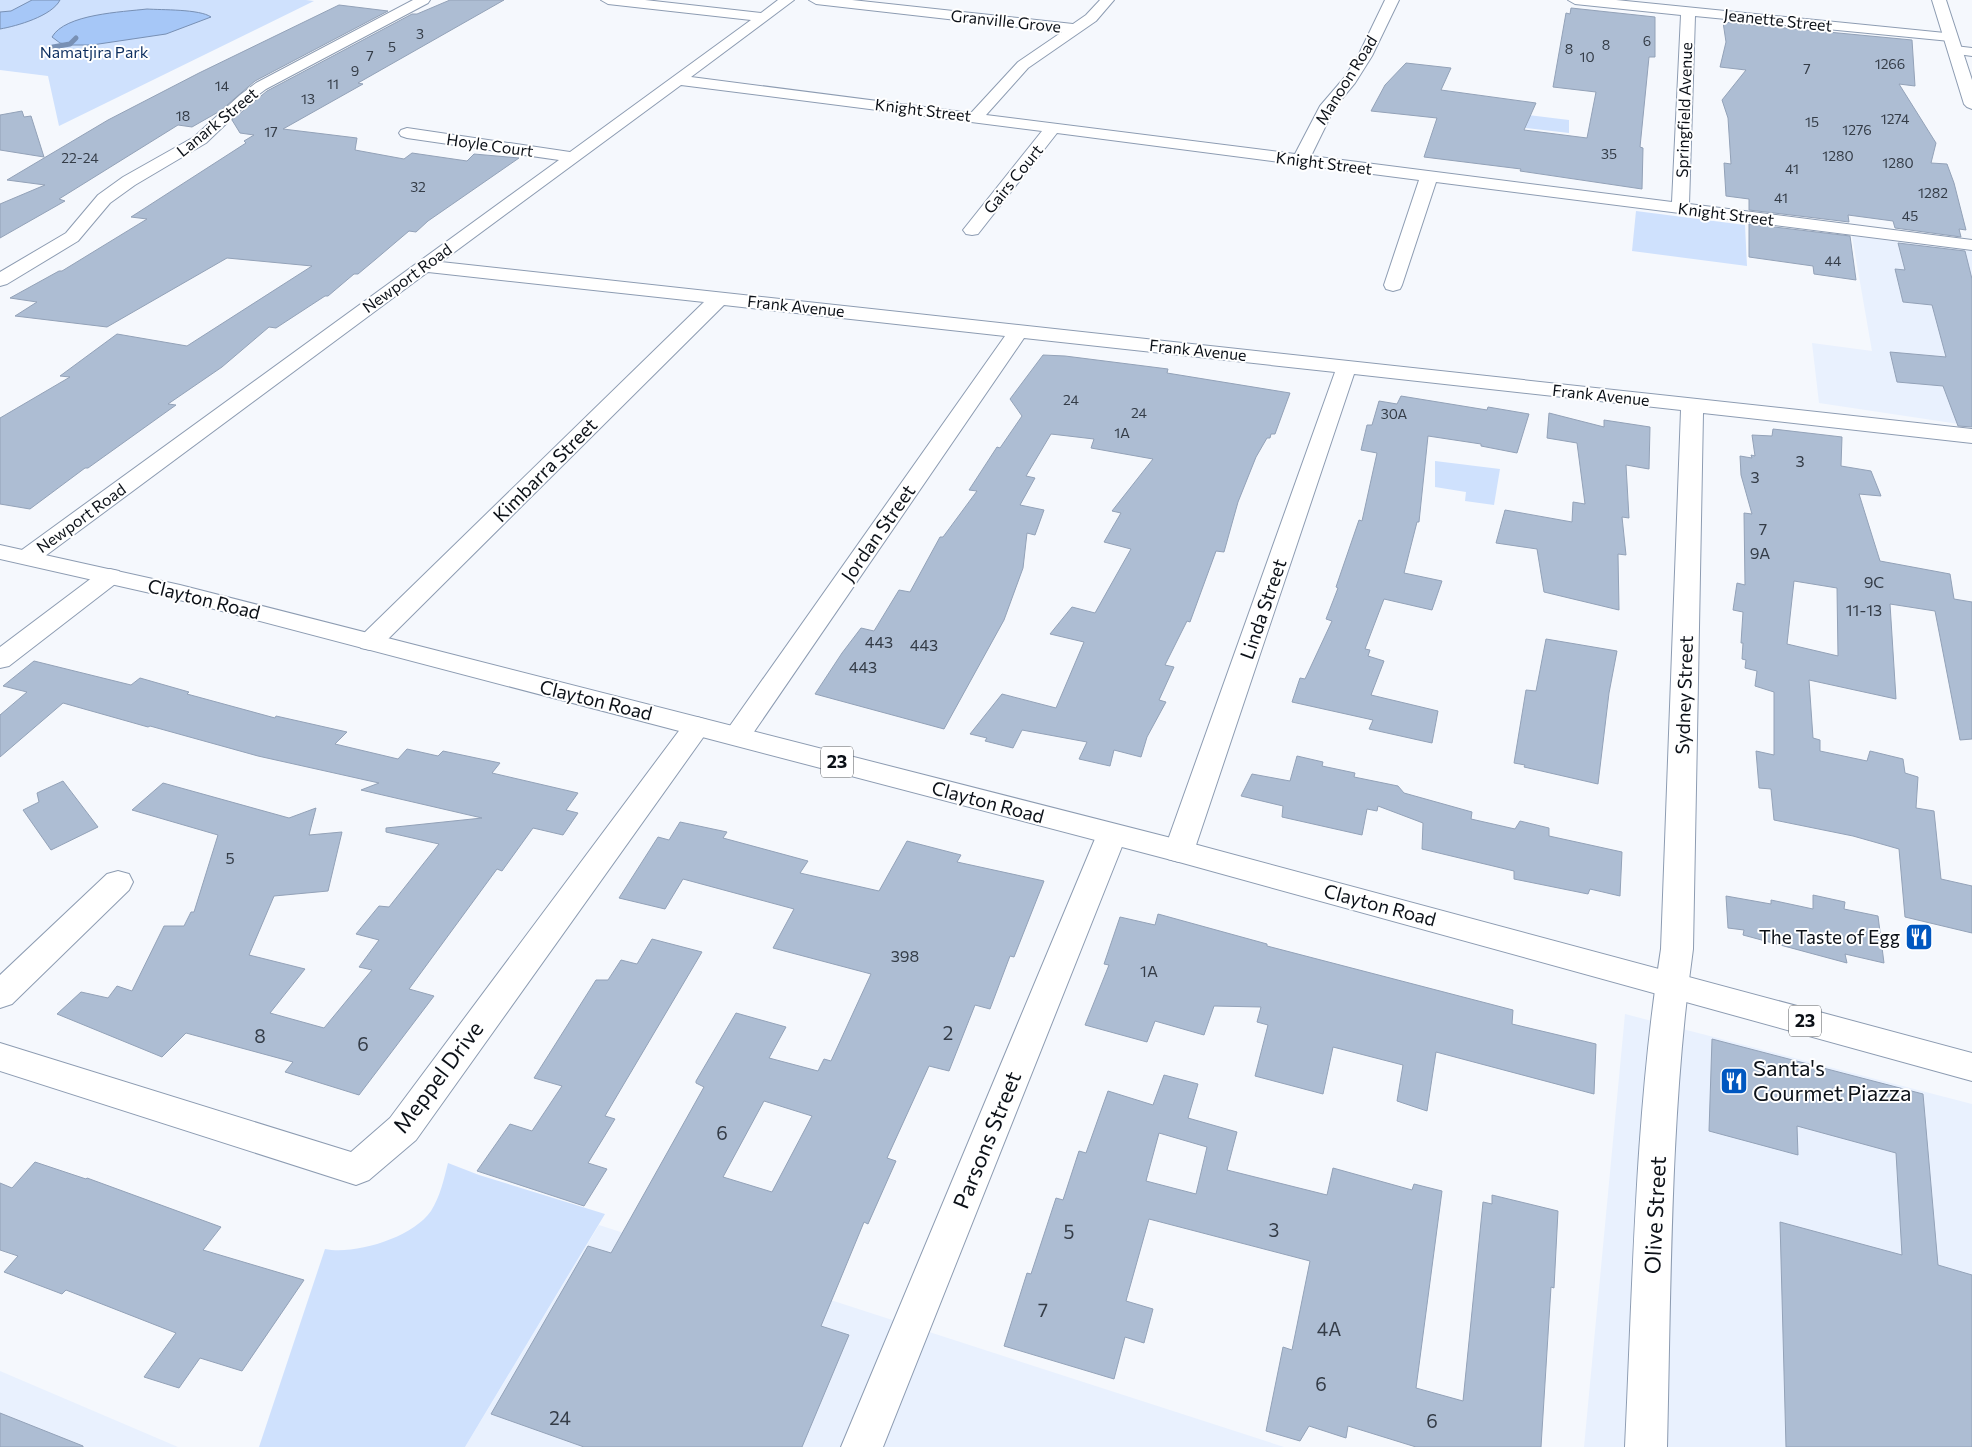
<svg xmlns="http://www.w3.org/2000/svg" width="1972" height="1447" font-family="Commissioner,sans-serif">
<style>
.built{fill:#e9f1fe}
.green{fill:#cfe1fd}
.water{fill:#a6c7f7;stroke:#7890b4}
.lines{fill:none;stroke-linecap:round;stroke-linejoin:round}
.stream{stroke:#7890b4;stroke-width:5}
.building{fill:#adbdd3;stroke:#93a2b8;fill-rule:evenodd}
.minor-casing{stroke:#8d9cb2;stroke-width:2}
.primary-casing{stroke:#8d9cb2;stroke-width:2}
.minor{fill:#fff;fill-rule:evenodd}
.primary{fill:#fff;fill-rule:evenodd}
.labels{text-anchor:middle;stroke-width:4;stroke-linejoin:round;paint-order:stroke}
.far-number-label{font-size:14px;fill:#343c47}
.far-street-label{font-size:16px;fill:#0c1118;stroke:#fff}
.far-park-label{font-size:16px;fill:#0c2e5f;stroke:#fff}
.number-label{font-size:16px;fill:#343c47}
.shield{fill:#fff;stroke:#55585d;stroke-width:1}
.shield-label{font-size:18px;font-weight:bold;fill:#0c1118}
.street-label{font-size:19px;fill:#0c1118;stroke:#fff}
.poi-label{font-size:19px;fill:#0c1118;stroke:#fff;text-anchor:end}
.near-number-label{font-size:19px;fill:#343c47}
.near-poi-label{font-size:22px;fill:#0c1118;stroke:#fff;text-anchor:start}
.near-street-label{font-size:22px;fill:#0c1118;stroke:#fff}
</style>
<rect width="100%" height="100%" fill="#f5f8fd"/>
<path class="built" d="M1852,236L1972,251V426L1819,403L1812,343L1872,351Z
M1625,1014L1972,1104V1447H1584Z
M599,1225L1284,1447H465Z
M0,1371L178,1447H0Z"/>
<path class="green" d="M0,0H306L314,1L59,126L48,76L0,70Z
M1487,110L1569,120V133L1484,123Z
M1636,211L1745,225L1747,266L1632,251Z
M1435,461L1500,469L1494,505L1465,501L1466,492L1435,487Z
M448,1163L479,1175L605,1214L465,1447H259L325,1249C355,1255 412,1238 431,1211C440,1197 444,1179 448,1163Z"/>
<path class="water" d="M32,0H60C52,16 17,26 0,29V12L11,11Z
M147,9C161,10 200,9 211,17L166,34L92,45H71L60,43L52,37C65,14 122,12 147,9Z"/>
<g class="lines">
<path class="stream" d="M53,47L70,44L76,38"/>
</g>
<path class="building" d="M450,0H504L358,83L363,84L283,129L357,138L355,150L404,159L412,153L467,161L474,154L519,158L428,221L416,232L409,231L376,259L358,274H354L328,296H325L276,328L269,327L222,367L168,404L176,405L88,468H85L30,509L0,504V418L70,377L60,376L117,334L187,346L312,266L227,258L107,327L15,316L37,302L10,298L59,271H62L147,219L131,217L246,143L244,141L254,135L240,133L232,120L267,91L412,14H417Z
M339,5L388,11L255,81L220,111L192,127L178,125L59,199L65,201L0,238V204L45,185L7,180L108,120L199,73Z
M1571,8L1655,17V57H1649L1640,147L1643,148L1642,189L1520,171L1521,169L1424,157L1437,118L1371,111L1385,85L1406,63L1451,68L1441,90L1536,103L1524,130L1587,138L1596,92L1553,87L1566,13L1570,14Z
M1723,22L1912,40L1915,86L1899,84L1936,143L1931,163L1947,164L1954,183L1966,230L1959,229L1961,237L1895,228L1893,221L1848,215L1849,222L1749,210V199L1726,196L1724,163L1731,164L1728,118L1722,100L1746,70L1720,67L1726,42Z
M22,111L24,117L31,116L44,157L0,150V115Z
M1749,224L1850,236L1856,280L1814,274L1813,266L1749,257Z
M1898,243L1965,251L1972,279V427L1958,426L1943,386L1897,382L1890,352L1946,357L1932,305L1903,302L1895,269L1905,270Z
M1043,355L1065,356L1168,369L1167,373L1290,393L1275,434H1271L1270,438H1267L1256,457L1238,502L1224,552L1216,551L1190,622L1187,621L1165,665L1174,667L1159,700L1166,702L1147,737L1141,757L1114,750L1110,766L1079,759L1087,742L1022,730L1013,748L985,741L987,738L970,734L1002,694L1056,708L1084,642L1050,634L1072,607L1095,613L1131,549L1104,542L1121,513L1112,511L1153,459L1091,448L1094,439L1051,434L1026,476L1035,478L1020,505L1044,510L1035,535L1027,533L1023,568L1004,620L944,729L815,694L842,653L861,628L874,631L899,590L910,592L940,537H943L977,491L969,490L997,447L1000,448L1022,416L1010,399Z
M1401,396L1487,410L1488,407L1529,414L1517,453L1481,446V444L1428,436L1419,522H1417L1404,573L1442,581L1432,610L1384,599L1365,649L1370,650L1368,656L1384,661L1371,695L1438,711L1432,743L1369,729L1373,720L1292,702L1300,678L1305,679L1332,621L1326,619L1338,588L1336,587L1359,520L1362,521L1377,453L1361,450L1367,425H1372L1379,401L1397,404Z
M1549,413L1604,427V420L1650,427L1649,469L1626,465L1629,518L1622,517L1626,555L1618,554L1619,610L1544,592L1537,549L1496,543L1505,510L1572,522L1573,502L1585,504L1577,443L1547,438Z
M1773,429L1842,437L1841,466L1871,471L1881,496L1859,494L1880,561L1950,574L1954,599L1972,602V739L1960,740L1935,611L1890,604L1896,699L1809,680L1813,738L1820,740V751L1867,761L1870,751L1903,759L1905,773L1918,777L1916,808L1934,811L1941,879L1972,886V933L1905,917L1899,849L1853,836L1774,820L1771,789L1759,788L1756,751L1774,755V692L1755,686L1757,671L1745,668L1746,660L1742,659L1743,643H1741L1743,612L1733,610L1737,583L1745,585L1744,513L1752,514L1741,475L1740,456L1752,458L1751,455L1755,456L1752,435L1772,436ZM1794,581L1837,588L1838,656L1787,644Z
M1546,639L1617,651L1609,693L1598,784L1524,767L1525,765L1514,763L1526,690L1536,691Z
M34,661L131,685L140,678L189,692L187,694L275,718L276,716L347,732L335,744L398,759L407,749L438,756L443,751L500,763L492,773L578,793L566,810L578,813L563,835L533,828L502,871L497,869L409,989L434,996L359,1095L285,1072L293,1062L186,1033L162,1057L57,1014L81,992L108,998L117,986L132,991L164,926H184L191,912H194L218,835L132,810L163,783L289,818L316,808L309,835L342,832L328,891L274,896L249,955L305,969L270,1013L324,1028L372,970L359,967L379,940L356,934L379,906L389,907L439,844L386,832V828L482,818L361,790L379,783L258,756L150,726L148,727L63,703L0,757V715L27,692L3,686Z
M1297,756L1323,762L1322,766L1355,773L1354,777L1398,786L1404,793L1472,812L1471,819L1515,829L1520,821L1549,828V836L1622,852L1620,896L1590,889L1588,894L1514,879V871L1422,849L1423,823L1378,806L1377,811L1367,809L1362,835L1282,817L1283,806L1241,796L1252,774L1290,781Z
M63,781L98,827L51,850L23,810L39,802L37,793Z
M680,822L727,832L723,838L808,861L800,873L879,891L907,841L961,855L957,862L1044,881L1014,957L1010,956L990,1009L975,1005L949,1071L929,1066L887,1158L896,1161L868,1224L864,1222L821,1326L849,1335L802,1447H584L491,1414L588,1246L611,1253L704,1087L696,1083V1081L736,1013L786,1027L769,1058L818,1071L824,1059L831,1061L871,974L773,948L794,909L683,879L665,909L619,898L658,837L669,840ZM764,1101L812,1116L772,1192L723,1177Z
M1813,895L1845,902L1844,909L1878,916L1884,963L1845,954L1847,963L1743,935L1744,930L1728,928L1726,896L1771,904V900L1813,909Z
M1158,914L1267,944V946L1513,1010L1512,1024L1596,1044L1594,1094L1436,1052L1427,1111L1397,1101L1403,1065L1333,1047L1323,1094L1255,1076L1268,1025L1257,1022L1261,1007L1214,1006L1204,1035L1155,1021L1147,1042L1085,1025L1109,965L1104,964L1120,917L1155,925Z
M652,939L702,952L605,1116L615,1119L588,1163L607,1169L584,1206L477,1171L510,1124L532,1131L562,1086L534,1078L596,980H608L621,960L637,964Z
M1712,1039L1923,1094L1938,1265L1972,1275V1447H1786L1780,1222L1902,1255L1896,1153L1797,1126L1798,1155L1709,1131Z
M1164,1075L1198,1084L1188,1118L1237,1132L1227,1170L1327,1195L1333,1168L1412,1190L1414,1184L1442,1191L1416,1388L1463,1401L1483,1202L1492,1204V1195L1558,1211L1554,1288L1551,1287L1541,1447H1416L1348,1426L1346,1438L1309,1426L1300,1441L1266,1431L1283,1347L1292,1350L1310,1261L1149,1219L1126,1301L1153,1309L1144,1343L1125,1337L1114,1379L1004,1346L1027,1273L1031,1274L1056,1198L1063,1200L1079,1151L1086,1153L1108,1091L1153,1105ZM1159,1133L1207,1147L1196,1194L1146,1181Z
M35,1162L86,1179L87,1178L221,1227L203,1250L304,1280L242,1371L200,1358L179,1388L144,1377L176,1333L66,1290L62,1294L4,1272L18,1256L0,1250V1183L12,1188Z
M0,1413L83,1446V1447H0Z"/>
<g class="lines">
<g class="minor-casing">
<path id="minor" d="M413,0H430L428,3L266,89L250,101L206,143L135,185L110,203L78,241L7,284L0,286V272L66,233L98,195L123,177L194,137L240,95L256,83Z
M601,0H645L761,13L778,0H794L691,77L971,113L1018,62L1062,32L816,4L809,0H852L1073,24L1086,15L1100,0H1114L1096,21L1028,68L986,115L1295,154L1320,106L1344,78L1358,56L1385,0H1399L1372,56L1355,83L1335,107L1311,156L1672,202L1681,15L1575,4L1568,0H1616L1955,34L1957,37L1955,40L1950,41L1695,16L1689,204L1972,240V250L1436,182L1402,285L1400,289L1393,291L1386,289L1384,285L1419,180L1057,133L978,234L972,235L966,234L963,230L1042,131L681,85L441,262L1972,429V443L1703,413L1693,949C1670,1113 1671,1281 1667,1447H1625C1633,1281 1635,1113 1661,949L1681,410L1354,374L1194,851L1190,859L1179,862L1168,859L1164,851L1335,372L1024,338L747,742L737,745L727,742L723,736L727,730L1005,336L724,305L379,648L370,650L361,648L357,642L361,636L704,302L428,272L37,562L28,564L19,562L16,557L19,552L559,160L407,138L401,136L399,133L401,130L407,128L570,152L751,20L608,4Z
M1955,46L1972,48V56L1950,53L1948,50L1950,47Z
M110,569L119,571L122,576L119,581L9,666L0,668V647L101,571Z
M697,717L707,720L711,726L707,732L416,1140L369,1180L356,1185L0,1071V1043L351,1152L390,1118L687,720Z
M1112,824L1122,827L1127,834L883,1447H841L1097,834L1102,827Z
M118,871L129,874L133,882L129,890L12,1004L0,1008V975L107,874Z"/>
</g>
<g class="primary-casing">
<path id="primary" d="M1932,0H1946L1972,80V109L1967,107L1964,104Z
M0,545L180,585L1179,840L1972,1053V1081L1179,862L168,597L0,559Z"/>
</g>
<use href="#minor" class="minor"/>
<use href="#primary" class="primary"/>
</g>
<defs>
<g id="restaurant-square" transform="scale(1.4375)"><rect x="-9" y="-9" width="18" height="18" rx="4" fill="#0057c0" stroke="#fff"/><path d="M-5-6h1v4h1v-4h1v4h1v-4h1v5L-1.5 .5V6h-2V.5L-5-1ZM5-6V6H3V1.5H1.5Q1.5-4 5-6Z" fill="#fff"/></g>
</defs>
<g fill-rule="evenodd">
<use href="#restaurant-square" x="1919" y="937"/>
<use href="#restaurant-square" x="1734" y="1081"/>
</g>
<g class="labels">
<g class="far-number-label">
<text x="420" y="39">3</text>
<text x="1647" y="46">6</text>
<text x="1606" y="50">8</text>
<text x="392" y="52">5</text>
<text x="1569" y="54">8</text>
<text x="370" y="61">7</text>
<text x="1587" y="62">10</text>
<text x="1890" y="69">1266</text>
<text x="1807" y="74">7</text>
<text x="355" y="76">9</text>
<text x="333" y="89">11</text>
<text x="222" y="91">14</text>
<text x="308" y="104">13</text>
<text x="183" y="121">18</text>
<text x="1895" y="124">1274</text>
<text x="1812" y="127">15</text>
<text x="1857" y="135">1276</text>
<text x="271" y="137">17</text>
<text x="1609" y="159">35</text>
<text x="1838" y="161">1280</text>
<text x="80" y="163">22-24</text>
<text x="1898" y="168">1280</text>
<text x="1792" y="174">41</text>
<text x="418" y="192">32</text>
<text x="1933" y="198">1282</text>
<text x="1781" y="203">41</text>
<text x="1910" y="221">45</text>
<text x="1833" y="266">44</text>
<text x="1071" y="405">24</text>
<text x="1139" y="418">24</text>
<text x="1394" y="419">30A</text>
<text x="1122" y="438">1A</text>
</g>
<g class="far-street-label">
<text transform="translate(1778 20) rotate(6)" y="6">Jeanette Street</text>
<text transform="translate(1006 21) rotate(6)" y="6">Granville Grove</text>
<text transform="translate(1346 80) rotate(-58)" y="6">Manoon Road</text>
<text transform="translate(923 110) rotate(7)" y="6">Knight Street</text>
<text transform="translate(1684 110) rotate(-88)" y="6">Springfield Avenue</text>
<text transform="translate(217 122) rotate(-39)" y="6">Lanark Street</text>
<text transform="translate(490 145) rotate(8)" y="6">Hoyle Court</text>
<text transform="translate(1324 163) rotate(7)" y="6">Knight Street</text>
<text transform="translate(1013 179) rotate(-51)" y="6">Gairs Court</text>
<text transform="translate(1726 214) rotate(7)" y="6">Knight Street</text>
<text transform="translate(407 278) rotate(-36)" y="6">Newport Road</text>
<text transform="translate(796 306) rotate(6)" y="6">Frank Avenue</text>
<text transform="translate(1198 350) rotate(6)" y="6">Frank Avenue</text>
<text transform="translate(1601 395) rotate(6)" y="6">Frank Avenue</text>
<text transform="translate(81 518) rotate(-36)" y="6">Newport Road</text>
</g>
<g class="far-park-label">
<text x="94" y="58">Namatjira Park</text>
</g>
<g class="number-label">
<text x="1800" y="467">3</text>
<text x="1755" y="483">3</text>
<text x="1763" y="535">7</text>
<text x="1760" y="559">9A</text>
<text x="1874" y="588">9C</text>
<text x="1864" y="616">11-13</text>
<text x="879" y="648">443</text>
<text x="924" y="651">443</text>
<text x="863" y="673">443</text>
<text x="230" y="864">5</text>
<text x="905" y="962">398</text>
<text x="1149" y="977">1A</text>
</g>
<g class="shield">
<rect x="821" y="746.5" width="32" height="31" rx="4"/>
<rect x="1789" y="1005.5" width="32" height="31" rx="4"/>
</g>
<g class="shield-label">
<text x="837" y="768">23</text>
<text x="1805" y="1027">23</text>
</g>
<g class="street-label">
<text transform="translate(545 470) rotate(-45)" y="7">Kimbarra Street</text>
<text transform="translate(878 533) rotate(-55)" y="7">Jordan Street</text>
<text transform="translate(204 599) rotate(14)" y="7">Clayton Road</text>
<text transform="translate(1263 609) rotate(-71)" y="7">Linda Street</text>
<text transform="translate(1684 695) rotate(-88)" y="7">Sydney Street</text>
<text transform="translate(596 700) rotate(14)" y="7">Clayton Road</text>
<text transform="translate(988 802) rotate(15)" y="7">Clayton Road</text>
<text transform="translate(1380 905) rotate(15)" y="7">Clayton Road</text>
</g>
<g class="poi-label">
<text x="1900" y="944">The Taste of Egg</text>
</g>
<g class="near-number-label">
<text x="948" y="1040">2</text>
<text x="260" y="1043">8</text>
<text x="363" y="1051">6</text>
<text x="722" y="1140">6</text>
<text x="1274" y="1237">3</text>
<text x="1069" y="1239">5</text>
<text x="1043" y="1317">7</text>
<text x="1329" y="1336">4A</text>
<text x="1321" y="1391">6</text>
<text x="560" y="1425">24</text>
<text x="1432" y="1428">6</text>
</g>
<g class="near-poi-label">
<text x="1753" y="1076">Santa's<tspan x="1753" dy="25">Gourmet Piazza</tspan></text>
</g>
<g class="near-street-label">
<text transform="translate(438 1077) rotate(-53)" y="8">Meppel Drive</text>
<text transform="translate(987 1140) rotate(-68)" y="8">Parsons Street</text>
<text transform="translate(1655 1215) rotate(-87)" y="8">Olive Street</text>
</g>
</g>
</svg>
